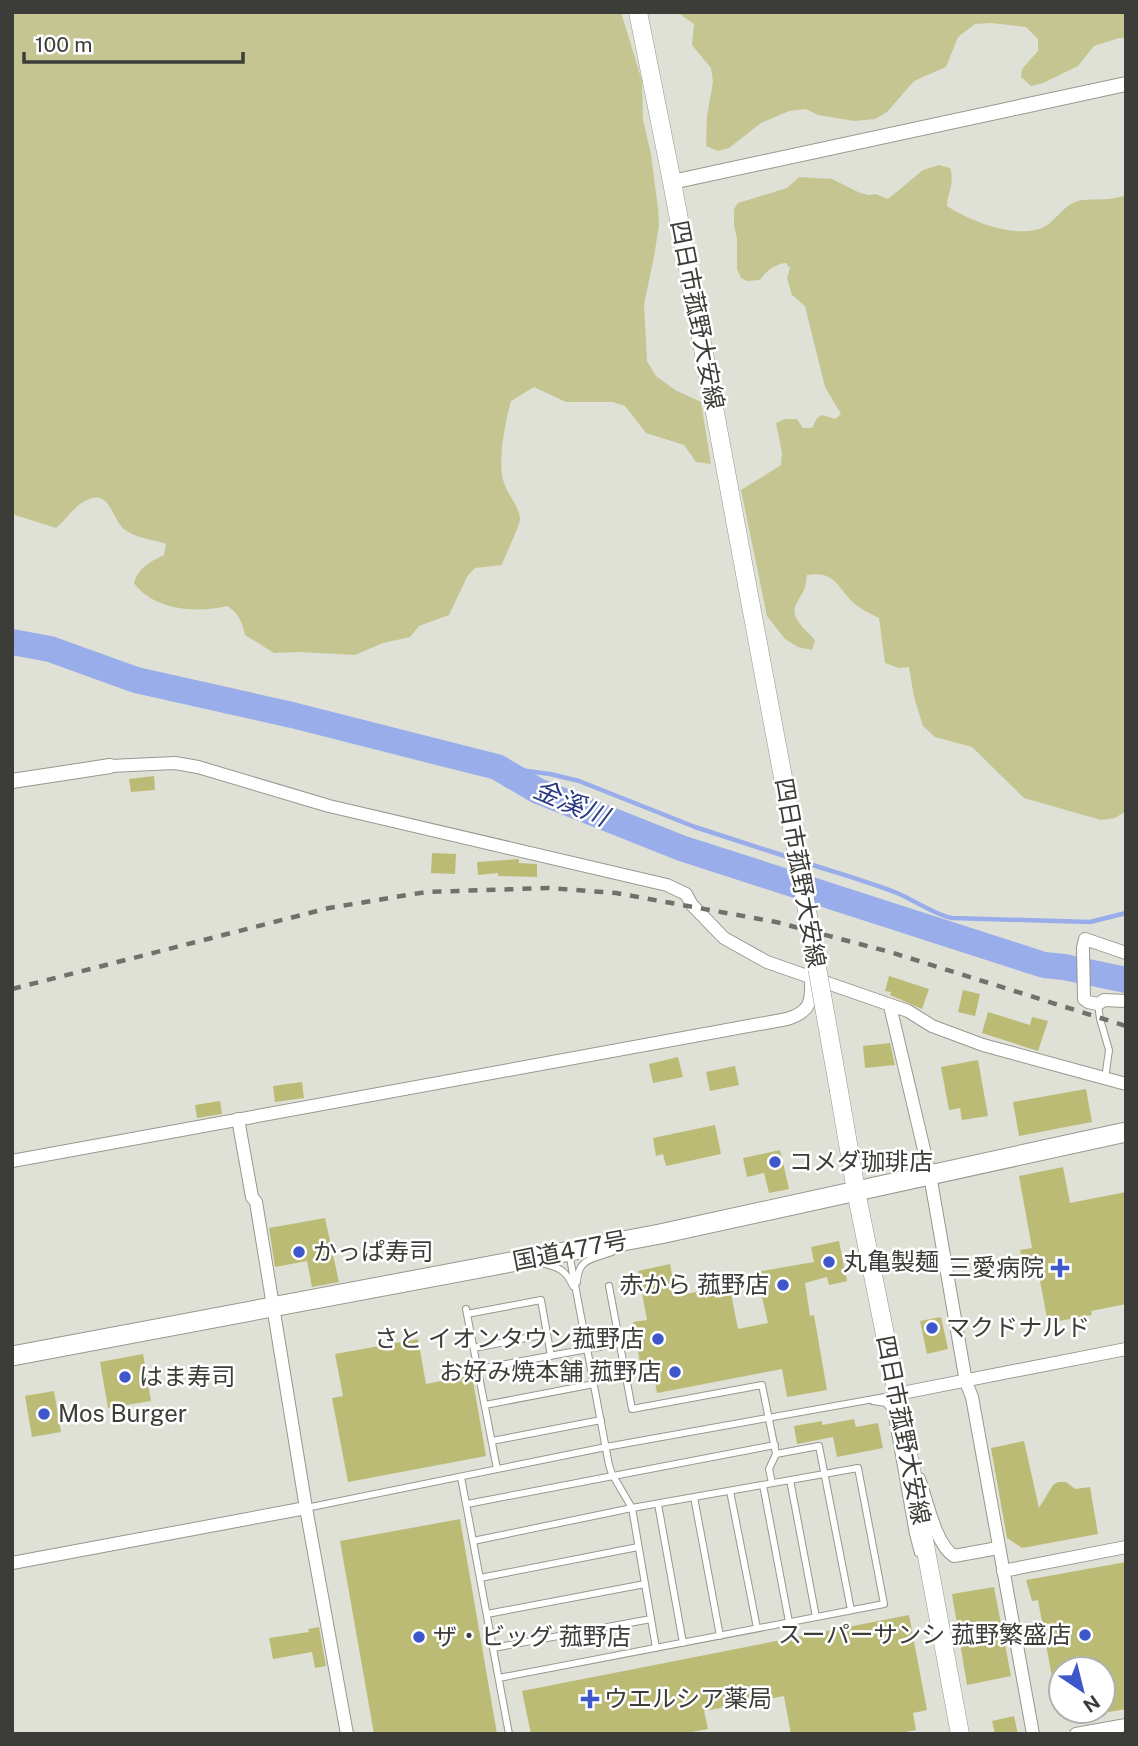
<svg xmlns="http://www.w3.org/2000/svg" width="1138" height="1746" font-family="'Public Sans','Noto Sans JP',sans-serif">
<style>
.green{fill:#c5c591}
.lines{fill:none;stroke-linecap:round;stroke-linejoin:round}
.stream{stroke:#98adea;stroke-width:4.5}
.river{stroke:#98adea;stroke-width:26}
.building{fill:#bcbb75}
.service-casing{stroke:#97988e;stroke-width:8}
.minor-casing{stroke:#97988e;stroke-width:14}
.tertiary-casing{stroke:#97988e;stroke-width:16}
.secondary-casing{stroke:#97988e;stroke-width:19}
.trunk-casing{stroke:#97988e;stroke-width:21}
.service{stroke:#fff;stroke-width:6}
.minor{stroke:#fff;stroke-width:12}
.tertiary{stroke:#fff;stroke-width:14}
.secondary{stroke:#fff;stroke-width:18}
.trunk{stroke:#fff;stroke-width:19}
.rail{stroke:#70716b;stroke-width:4.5;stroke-dasharray:9 9;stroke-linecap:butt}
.secondary-bridge-casing{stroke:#97988e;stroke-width:19;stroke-linecap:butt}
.secondary-bridge{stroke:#fff;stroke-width:18}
.poi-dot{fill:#3e58cb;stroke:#fff;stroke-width:2.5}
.labels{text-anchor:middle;stroke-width:5;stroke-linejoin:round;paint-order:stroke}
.street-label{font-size:24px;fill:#3c3c38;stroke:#fff}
.poi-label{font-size:24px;fill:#3c3c38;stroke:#fff;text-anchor:start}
.water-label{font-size:26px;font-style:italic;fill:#293a81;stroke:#fff}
</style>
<rect width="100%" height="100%" fill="#dfe0d6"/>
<path class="green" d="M12,12H621L642,81L643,120L651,154L658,209L659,225L654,257L644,304L647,361L656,376L675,390L701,402L711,464L696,462L684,445L646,433L625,406L613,402H566L534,387L511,401C505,423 497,462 504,483C508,495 519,506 520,519C520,525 505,556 502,565L475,568L468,575L449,615L419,626L410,637L383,643L355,655L300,652L274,653L245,635C242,622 239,613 227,606C198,613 154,611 134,583C139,567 150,562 164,555L166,544C152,539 135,538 124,529C111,518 110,487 85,501C74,506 66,520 56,528L12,514Z
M677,12H1126V38H1119L1094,46L1078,66L1043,83L1031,86L1021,77L1022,69L1038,51V39L1026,27L991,23L975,24L958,37L946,67L914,81L887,112L875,119L854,121L818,115L806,109L789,111L761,123L729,148L718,151L706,146L707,116L713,82L711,68L692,45L694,24Z
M939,165L950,168C955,183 948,191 947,206C970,221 1017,240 1044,227C1055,221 1062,208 1073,203C1086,196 1107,203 1126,195V811L1115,818L1101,820L1024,798L972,747L935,737L923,726L914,697L909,667L899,668L885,663L879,618C871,614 862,610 855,604C837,588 836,570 807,575C806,580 806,587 803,592C797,603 789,610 800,624C804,630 811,634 815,641L812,650L798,647L785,639L767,616L741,490L781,465L782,453L776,423L785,419H797L803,428H812L817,418L822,415L835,419L841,414L825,387L805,306L792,295L787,278L790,268L786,263C775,264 766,271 760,280L747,281L741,278L737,269V238L734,225V209L738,203L787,188L799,177L832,179L858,192L868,195L876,194L888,199L923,170Z"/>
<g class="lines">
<path class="stream" d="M497,767L550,774L579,781L695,827L791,858
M803,862C834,872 867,881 897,893C914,900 935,915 952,918L1090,922L1126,913"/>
<path class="river" d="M12,642L50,649L136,680L292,715L497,767L538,791L681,848L1044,965L1064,967L1126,980"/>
</g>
<path class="building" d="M154,776L155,790L131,792L129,779Z
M432,853L456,854L455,874L431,873Z
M519,859V863L537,864V877L498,876V873L478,875L477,862Z
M889,976L929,989L922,1009L890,995L891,992L885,991Z
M963,990L980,994L975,1016L958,1012Z
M988,1012L1030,1025L1032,1017L1048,1021L1038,1051L982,1033Z
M890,1043L895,1065L865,1068L863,1046Z
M678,1057L683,1077L653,1083L649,1064Z
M978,1060L988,1116L962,1120L960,1108L949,1110L941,1067Z
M735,1066L739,1085L710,1091L706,1072Z
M302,1082L304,1098L275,1102L273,1086Z
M1086,1089L1092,1122L1019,1136L1013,1102Z
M220,1101L222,1114L197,1118L195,1105Z
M715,1125L721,1154L666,1166L663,1154L656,1156L653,1138Z
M780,1150L789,1189L769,1193L764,1173L747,1177L743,1158Z
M1063,1167L1070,1203L1126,1192V1304L1091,1311L1092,1315L1048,1323L1038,1270L1024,1272L1020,1250L1032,1248L1019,1176Z
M325,1218L339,1282L312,1287L307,1261L275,1267L269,1228Z
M839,1241L847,1281L829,1285L827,1277L805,1283L810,1316L814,1315L827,1390L787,1397L782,1369L657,1393L651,1361L640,1363L633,1322L647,1320L638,1271L670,1264L676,1296L716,1288L717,1297L731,1294L738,1329L768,1323L756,1272L814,1262L811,1247Z
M941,1317L948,1349L927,1354L920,1321Z
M418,1339L426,1384L472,1375L486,1456L348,1482L332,1398L343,1396L335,1354Z
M143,1354L151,1401L108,1408L100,1362Z
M54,1391L61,1432L32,1437L25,1396Z
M854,1419L856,1427L878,1423L883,1448L837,1457L833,1437L797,1444L794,1426L822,1421V1425Z
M1024,1441L1039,1508L1053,1485L1058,1482H1066L1075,1489L1090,1487L1098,1534L1022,1548L1007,1538L991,1448Z
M460,1519L497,1734H374L340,1541Z
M1126,1562V1709L1103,1713V1669H1061V1693L1055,1694L1038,1600L1032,1601L1026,1580Z
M994,1587L1011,1676L967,1685L952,1594Z
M909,1615L927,1710L913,1713L916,1730L895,1734H791L784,1696L704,1711L708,1729L681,1734H531L522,1691Z
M319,1627L326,1666L315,1668L312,1652L273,1659L269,1638L309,1632L308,1629Z
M1014,1716L1018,1734H995L992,1721Z"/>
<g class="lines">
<g class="service-casing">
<path id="service" d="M1098,1004L1100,1019L1109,1050L1105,1079
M569,1253L609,1465L612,1474L632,1508L656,1648
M542,1263C558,1267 566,1270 573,1286
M577,1282C578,1258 593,1259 612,1252
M609,1286L632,1409L762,1385L776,1454L819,1446L851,1610
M466,1309L497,1469
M467,1314L541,1300L551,1356
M474,1348L547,1334
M479,1369L620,1343
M873,1401L886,1403L891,1410L913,1534L918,1553
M485,1405L594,1384
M492,1441L601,1420
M461,1477L509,1734
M790,1480L816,1617
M772,1483L769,1469L776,1454
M763,1485L789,1622
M730,1491L757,1628
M694,1497L720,1636
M467,1504L775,1445
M658,1504L683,1643
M306,1508L606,1447L896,1395
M473,1541L632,1508L858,1468L884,1604L499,1678
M480,1578L638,1547
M487,1614L645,1584
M493,1648L651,1619"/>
</g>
<g class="minor-casing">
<path id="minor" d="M110,766L175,763L198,767L329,806L667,885L686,894L692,905L724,938L767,962L908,1011L932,1026L983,1045L1126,1084
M1126,953L1085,939L1083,948L1084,999L1088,1002L1098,1004L1104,1000L1126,1001
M890,1006L930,1175L966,1382L972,1397L1033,1734
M238,1119L252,1197L256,1202L306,1508L347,1734
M12,1161L787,1019C810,1012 812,1002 811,979
M897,1394L1126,1349
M919,1479C927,1500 935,1544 954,1556L998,1548
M12,1563L306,1508
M1003,1571L1126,1547
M1076,1734L1126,1725"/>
</g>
<g class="tertiary-casing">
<path id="tertiary" d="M672,182L1126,84
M12,781L110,766"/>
</g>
<g class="secondary-casing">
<path id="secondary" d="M638,12L672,182L790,815
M839,1091L856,1191L897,1394L960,1734"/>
</g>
<g class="trunk-casing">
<path id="trunk" d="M12,1356L660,1234L1126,1132"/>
</g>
<use href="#service" class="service"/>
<use href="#minor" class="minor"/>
<use href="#tertiary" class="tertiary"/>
<use href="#secondary" class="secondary"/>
<use href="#trunk" class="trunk"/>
<path class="rail" d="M12,989L329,908L426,892L549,888L616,893L776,922L890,952L1126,1026"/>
<g class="secondary-bridge-casing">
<path id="secondary-bridge" d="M790,815L839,1091"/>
</g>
<use href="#secondary-bridge" class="secondary-bridge"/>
</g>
<g class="poi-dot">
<circle cx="775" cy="1162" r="7"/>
<circle cx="299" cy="1252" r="7"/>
<circle cx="829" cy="1262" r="7"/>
<path d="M1056.5 1257.5h7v7h7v7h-7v7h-7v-7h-7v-7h7z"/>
<circle cx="783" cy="1285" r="7"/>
<circle cx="932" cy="1328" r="7"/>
<circle cx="658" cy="1339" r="7"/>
<circle cx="675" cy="1372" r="7"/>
<circle cx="125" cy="1377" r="7"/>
<circle cx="44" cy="1414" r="7"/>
<circle cx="1085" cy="1635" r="7"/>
<circle cx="419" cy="1637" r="7"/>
<path d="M586.5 1688.5h7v7h7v7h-7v7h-7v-7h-7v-7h7z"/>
</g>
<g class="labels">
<g class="street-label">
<text transform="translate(697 315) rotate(79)" y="8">四日市菰野大安線</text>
<text transform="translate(800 873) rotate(80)" y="8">四日市菰野大安線</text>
<text transform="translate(570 1251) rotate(-11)" y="8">国道477号</text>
<text transform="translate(903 1430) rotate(79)" y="8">四日市菰野大安線</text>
</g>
<g class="poi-label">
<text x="789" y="1170">コメダ珈琲店</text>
<text x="313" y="1260">かっぱ寿司</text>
<text x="843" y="1270">丸亀製麺</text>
<text x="1044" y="1276" text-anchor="end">三愛病院</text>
<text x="769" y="1293" text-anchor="end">赤から 菰野店</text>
<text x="946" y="1336">マクドナルド</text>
<text x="644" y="1347" text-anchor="end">さと イオンタウン菰野店</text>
<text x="661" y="1380" text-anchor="end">お好み焼本舗 菰野店</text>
<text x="139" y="1385">はま寿司</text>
<text x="58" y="1422">Mos Burger</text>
<text x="1071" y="1643" text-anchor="end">スーパーサンシ 菰野繁盛店</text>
<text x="433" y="1645">ザ・ビッグ 菰野店</text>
<text x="604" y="1707">ウエルシア薬局</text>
</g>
<g class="water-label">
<text transform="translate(571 803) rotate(23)" y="9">金溪川</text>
</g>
</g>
<rect width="1138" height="1746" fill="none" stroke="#3c3c38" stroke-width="28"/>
<g transform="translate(1082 1690) rotate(145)"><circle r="33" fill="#ffffff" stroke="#b1b1af" stroke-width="2"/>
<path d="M0-5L12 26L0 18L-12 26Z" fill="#3e58cb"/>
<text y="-10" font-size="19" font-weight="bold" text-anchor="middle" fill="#3c3c38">N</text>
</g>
<path d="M24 52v10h219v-10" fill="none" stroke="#3c3c38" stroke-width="3.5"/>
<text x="35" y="52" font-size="21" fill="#3c3c38" stroke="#ffffff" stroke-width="5" paint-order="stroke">100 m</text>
</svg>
